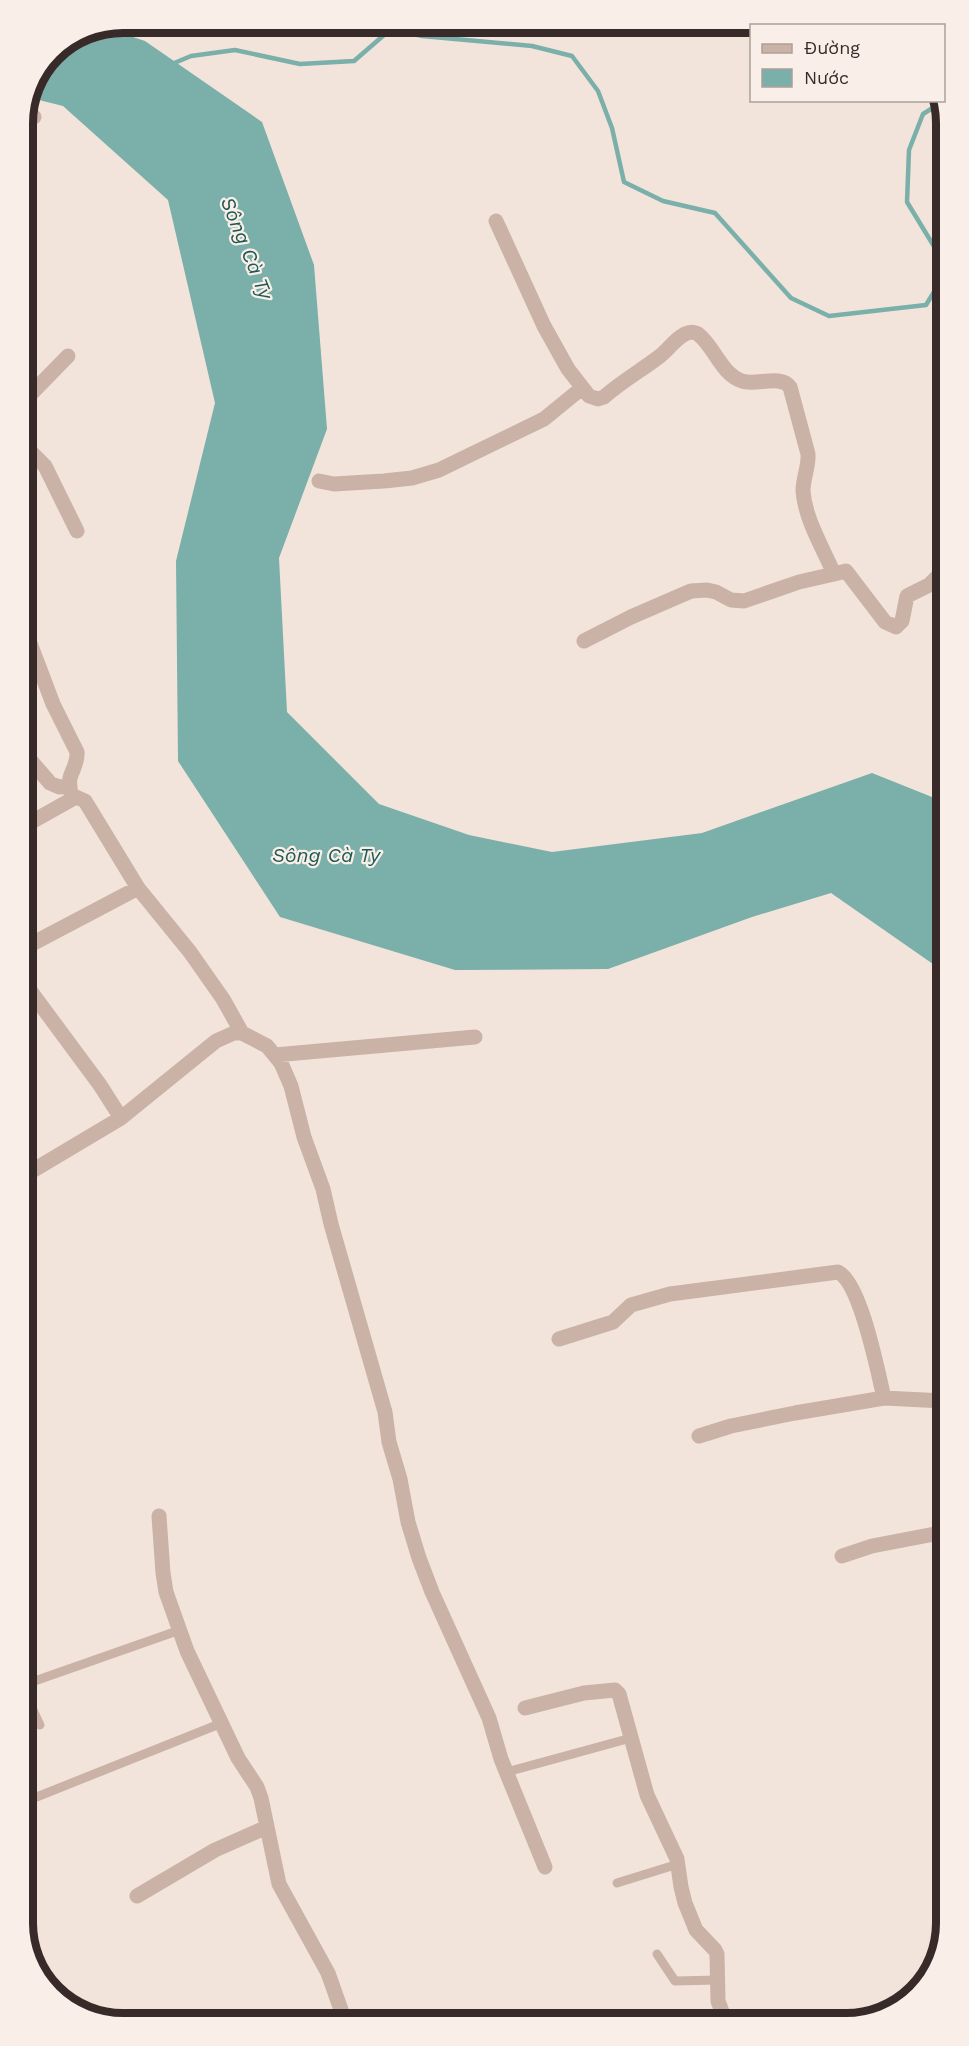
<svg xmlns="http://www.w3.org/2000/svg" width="969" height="2046" font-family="'Work Sans',sans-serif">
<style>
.water{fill:#7aafaa}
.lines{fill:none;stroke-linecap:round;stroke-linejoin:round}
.stream{stroke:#7aafaa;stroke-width:4.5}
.lane{stroke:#cab2a7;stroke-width:9}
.street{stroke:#cab2a7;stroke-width:15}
.labels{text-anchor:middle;stroke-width:4.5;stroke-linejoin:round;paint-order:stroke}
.water-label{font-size:20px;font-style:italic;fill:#1d5954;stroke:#faefe8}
.rim{fill:none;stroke:#372a28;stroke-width:8}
</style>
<rect width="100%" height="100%" fill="#f2e4db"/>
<path class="water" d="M85,30H112L145,41L262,122L314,265L327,429L279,558L287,712L379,804L469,835L552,852L702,833L872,773L942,801L943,971L831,893L752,917L608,969L455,970L280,917L178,761L176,561L215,403L168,200L63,106L31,98L52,52Z"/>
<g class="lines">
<path class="stream" d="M172,64L191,56L235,50L300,64L354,61L391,29L422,36L532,46L572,56L598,91L612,128L624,182L663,201L715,213L791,298L829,316L926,305L940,282
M939,104L923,114L909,150L907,202L935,248L940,274"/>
<path class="lane" d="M29,1683L180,1630
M29,1701L40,1725
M507,1772L631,1738
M29,1800L222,1723
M617,1883L678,1864
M657,1954L675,1981L718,1980"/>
<path class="street" d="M24,115L34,117
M496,221L544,326L568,369L589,396L598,399L604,397C622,381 642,370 660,356C669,349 675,339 685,334C689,332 693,331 698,334C714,346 721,374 742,381C756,386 780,374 790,387L808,454C809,466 803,478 803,491C805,519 823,548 834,574L846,571L885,622L896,627L902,621L907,596L929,585L941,573
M24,401L68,356
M24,445L45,466L77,531
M319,481L334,484L384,481L412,478L439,470L544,419L582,388
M25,630L53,704L77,752C78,762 73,768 70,778C69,785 70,791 72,798
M584,641L631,617L691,591L707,590L716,592L731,600L744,601L799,582L834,574
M25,754L50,783L59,787L69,786
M26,825L76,797L85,801L138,888L190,952L223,999L242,1033
M26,947L138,888
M26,985L100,1085L121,1118
M275,1055L475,1037
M27,1174L121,1118L216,1041L234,1033H242L267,1046L281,1063L291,1086L304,1137L323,1189L331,1224L385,1412L389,1442L400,1479L408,1522L419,1558L432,1592L489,1718L501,1759L545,1867
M559,1339L613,1322L631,1305L670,1294L838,1272C861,1283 878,1373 884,1398
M699,1436L731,1426L795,1413L884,1398L944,1401
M159,1516L163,1573L166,1592L187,1651L238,1758L257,1787L261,1798L279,1884L328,1973L345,2021
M842,1556L872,1546L945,1532
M941,1668L945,1665
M525,1708L584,1693L615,1690L619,1694L647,1795L677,1859L681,1887L685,1903L696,1930L715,1950L717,1954L718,2001L724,2017
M137,1896L215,1850L267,1827"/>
</g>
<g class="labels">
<g class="water-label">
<text transform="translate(247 248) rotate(68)" y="7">Sông Cà Ty</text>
<text x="326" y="862">Sông Cà Ty</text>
</g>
</g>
<path d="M0 0H969V2046H0ZM123 33H846A90 90 0 0 1 936 123V1923A90 90 0 0 1 846 2013H123A90 90 0 0 1 33 1923V123A90 90 0 0 1 123 33Z" fill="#faefe8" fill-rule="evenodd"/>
<path class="rim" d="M123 33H846A90 90 0 0 1 936 123V1923A90 90 0 0 1 846 2013H123A90 90 0 0 1 33 1923V123A90 90 0 0 1 123 33Z"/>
<rect x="750" y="24" width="195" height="78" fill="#faefe8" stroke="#aca09b" stroke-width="1.5"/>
<rect x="762" y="44" width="30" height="9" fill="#cab2a7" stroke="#aca09b" stroke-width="1.5"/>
<text x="804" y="54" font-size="18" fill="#372a28">Đường</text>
<rect x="762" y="69" width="30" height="18" fill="#7aafaa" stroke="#aca09b" stroke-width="1.5"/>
<text x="804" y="84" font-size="18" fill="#372a28">Nước</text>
</svg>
